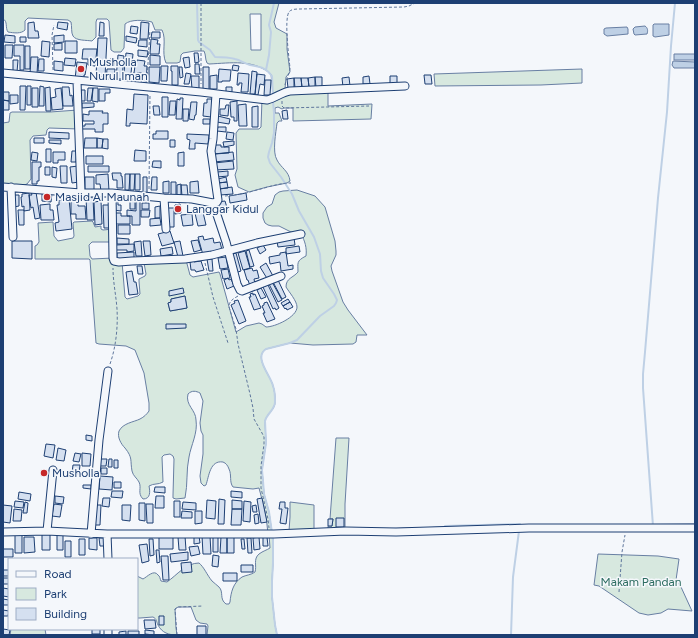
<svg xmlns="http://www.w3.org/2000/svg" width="698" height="638" font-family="Figtree,sans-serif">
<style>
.green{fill:#d7e8df;stroke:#687fa3;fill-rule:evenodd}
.water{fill:#bed0e5;stroke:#687fa3}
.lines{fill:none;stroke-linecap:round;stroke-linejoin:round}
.stream{stroke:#bed0e5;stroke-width:2}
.building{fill:#d5e0f0;stroke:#1d3f73}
.minor-casing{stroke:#1d3f73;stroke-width:9}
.path{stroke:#5e769c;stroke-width:1;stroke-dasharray:3 2;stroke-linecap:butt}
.minor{stroke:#f4f7fb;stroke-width:7}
.poi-dot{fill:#c62828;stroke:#f4f7fb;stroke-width:1.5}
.labels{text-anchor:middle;stroke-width:3;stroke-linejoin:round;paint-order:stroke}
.poi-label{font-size:12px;fill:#1d3f73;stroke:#f4f7fb;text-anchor:start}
.park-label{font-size:12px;fill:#2c6c60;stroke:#f4f7fb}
</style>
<rect width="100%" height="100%" fill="#f4f7fb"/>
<path class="green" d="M3,3H279L274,22L276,28L287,34V49L290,72L286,77L285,89L273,95L271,74C253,59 231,63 209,64L207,63C205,59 206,55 204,51H195L183,53L181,55L180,62L177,63H166C161,52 167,40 162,30H155L152,22C144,20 131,19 125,24L124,48L121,52H114L111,50L109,21L107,19H97L96,22V37L92,41C87,40 76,41 73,36C71,33 72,26 71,22L68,20L28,18L25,21V30C21,34 14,33 8,32C5,28 8,21 3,19ZM250,14H261V50H251Z
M582,69V83L541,85L435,86L434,74Z
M328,89V106L372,104L371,119L293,121V108H284L282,109L278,107L275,108V113H279L282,121H279L277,123C276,132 272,152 277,160C281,168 289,171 290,181L287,183L267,187L249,192L238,187L235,175L237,169L236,133L239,129H259L261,127L262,99L279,95Z
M78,110L79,129L49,128L47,130L46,135L33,136L30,140L31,179L27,184L24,185L3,184V123L9,122L10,113L12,112H50Z
M297,190L315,196L325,207L335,241L336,251V255L331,266L332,271L343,302L348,310L367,335H357L356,342L353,344L313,345L290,343L266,349C253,357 271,376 273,386C275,391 275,397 275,402C275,410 267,413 265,421L266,443L262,470L263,481L264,494L269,512L273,540V563L272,581V597L275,625L277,635H207L208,626L207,624L200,623L196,620L191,607H178L175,609L176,628L177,635C169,635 162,633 158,625C156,621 157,619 153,617L140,618H137V576L143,579C147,577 154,569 158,575C160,576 160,579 161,581L167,582C177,575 186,563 199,563C204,567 207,575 212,581C214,583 217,585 219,587C224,592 219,599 226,604H229L230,602C231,592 233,583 242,577C246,575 251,575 255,572C257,566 253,559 259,554C263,551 267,550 270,548L269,534H268C267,518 263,503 259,488L253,489L233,487C229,482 232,475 229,469C228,466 226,463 223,462C210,460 209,476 206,485L204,486L201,483L200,476L203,454V435L201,431L200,423L203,401L200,393C196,391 192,390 188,394C185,405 196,410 196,420C198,433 191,445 189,457C186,470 188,484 185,498L176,499L173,498V495L174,459L173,456L170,454L164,455L162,457L163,482C158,485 154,483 149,486C150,491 151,499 143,499C137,493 142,488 139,482C137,478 133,476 132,471C130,460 133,458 125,448C121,444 117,437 119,431C123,423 134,422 140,419C144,417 147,414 149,411V403L144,373L135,350L126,346L99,344L96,343L90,260L89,259H35V246L37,245L39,242L38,223L53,222L54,236L58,241L73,238L74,236L73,223L74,222L92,221L93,222L95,227L101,226V229L103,230L113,229V242H92L89,245L90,256L92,259L113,258L122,262L125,297L127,299L138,296L140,294L139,281V279L145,276L146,274L144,263L186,260L190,275L193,277L219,272L220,274L236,332L246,326L259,323L262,324L266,327C275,327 297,317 297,307C297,301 289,292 286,287C286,278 293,278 298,272C298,263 296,261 306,256C307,248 305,241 301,234L291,232L279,226H272L268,225L265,223L263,218V213L267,207L272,204L275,195L279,192L283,191ZM185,296L187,308L170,311L168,303L171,302V299Z
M336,438H349L345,504V529C406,529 467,526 527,525C583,524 639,525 695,524V529L289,531L290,517V502L314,505V530L328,529V526H332L333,519H330Z
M598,554L658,556L679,559L676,580L681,587L692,611L668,609L661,613L648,615L639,613L599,586L594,585Z
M11,629H45L46,635H10Z"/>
<path class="water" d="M654,24H669V35L655,37L653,36V25Z
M645,26C648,28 648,31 647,34L635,35L634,34L633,29L635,27Z
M627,27L628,29V34L607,36L604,34V29L606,28Z
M674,54H695V60H674Z
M673,61L695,62V68H674L672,65Z"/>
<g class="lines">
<path class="stream" d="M197,3L198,40L199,42L210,50L215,57C222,57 228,57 235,59C240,60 244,63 250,65C259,67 266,67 272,76L273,96
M266,70L269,55L271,32L269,25L274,3
M273,101L274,113V133L272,143L269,152L268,157L270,163L281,177L292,194L299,211L314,237L320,254L321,271L323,278L334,294L337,300L336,303L334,306L320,316L297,340L290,343L266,349C253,357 271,376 273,386C275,391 275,397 275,402C275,410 267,413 265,421L266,443L262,470L263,481L264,494L269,512L273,540V563L272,581V597L275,625L277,635
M445,526L520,524V527
M653,526L643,388V374L645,352L658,198L667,112L671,46L675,3
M511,635L513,577L519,531"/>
</g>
<path class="building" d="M34,22L35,31H38L39,38H28V23Z
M58,22L68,23L67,30L57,28Z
M100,22L104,23V36H99Z
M141,22L149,23L148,39H140Z
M131,26L138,27L137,34L130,33Z
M152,32H160V38H151Z
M5,35L15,36V43L4,42Z
M64,35V42L54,43V36Z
M126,36L137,38L136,43L126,41Z
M20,37H26V42H20Z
M98,38H107L105,77L96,76Z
M151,39L158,40L157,44H160L159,54H150Z
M139,40H147V47L138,46Z
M42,41L50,42L49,57L41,56Z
M65,41H77V53H65Z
M62,43V50H54V44Z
M5,45H13L12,58H5Z
M14,45H24V70H20V56H14Z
M25,46H30V69H25Z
M83,49H97L95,66L88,65V59H82Z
M138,50L148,51L147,57L138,56Z
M126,53L133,54L130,83H123Z
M194,53H198L199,62L195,63Z
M118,55L124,56L122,79H116Z
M150,55L160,56V65H150Z
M31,57H38L37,74H30Z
M189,57L190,67L185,68L183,58Z
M65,58L76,59L75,66L64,65Z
M39,59H44V71H38Z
M110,59H115L114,66H110Z
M13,60H18L17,72H13Z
M137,60L145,61L144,66H147L146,85L141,84L142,73H137V82L132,81L133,73H134L135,66H136Z
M54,61L63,62V71L54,70Z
M77,62L87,63L85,75H84V80L75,79Z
M195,64H199L200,74H195Z
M233,65L239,66L238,71L232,70Z
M161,66H168L167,81H161Z
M171,66H178V85H172V71H171Z
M149,67H160L159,83L149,82Z
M179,67H182L183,77L180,78Z
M203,67H209V90H203Z
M107,69H115L114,81L106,80Z
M219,69L231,70L230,81H222V82H218Z
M252,71L257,72L255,94H250Z
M186,73L191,74L189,84H184Z
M238,73L249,74L248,92H241L242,83H239V85H237Z
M257,74L265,75L264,85L260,84L258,95H255Z
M217,75V89H210V76Z
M424,75H431L432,84H425Z
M191,76H199V89H192Z
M369,76L370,84H363V77Z
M390,76H397V85L390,86Z
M315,77V87H309L308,78Z
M315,77H322V86L316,87Z
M349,77L350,86L343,87L342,78Z
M294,78V88H288L287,79Z
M294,78H301L302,87L295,88Z
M301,78H308L309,87L302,88Z
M265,80H271L270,95H264Z
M20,86H26L25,110H20Z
M27,86H31V105H27Z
M40,86L44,87V106H39Z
M50,87L51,111H46L45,88Z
M62,87H69L70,96L72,95L73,106H63Z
M226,87H232V92H226Z
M32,88H38V107H32Z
M61,88L63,109L52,110L51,98L56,97L55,89Z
M88,88H93L91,101H87Z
M93,88H98V102L92,101Z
M99,89H110V93H105V101H99Z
M81,90H85V101H81Z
M3,92H9V101L3,100Z
M134,94L148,95L147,124L130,123V126H126L127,109L133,110Z
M10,95H18V103L10,104Z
M162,97H168V117H162Z
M180,98H183L182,119H176L177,99L180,100Z
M207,99H212L211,117L203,116L204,103H207Z
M3,100L9,101V110H3Z
M170,101H176L175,115H169Z
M237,101V121H234V117H231L230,102Z
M191,102H197L196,115H195L194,120L189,119Z
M82,103H94V107L82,108Z
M246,104L247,126H239L238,105Z
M226,105H229L228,116L220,115V109H225Z
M153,106H159L160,115H154Z
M258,106V127H252V107Z
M183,109H189L188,121H183Z
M287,110L288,119H283L282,111Z
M89,111H103L102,113H108V124H103V132H95V129H82V126H85V124H94V121H83V114L89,115Z
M218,116L230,119L229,124L217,122Z
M203,119H210V124H203Z
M218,127H226V132L217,131Z
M156,131H168V139H153V134H156Z
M49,132L69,133V139L49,138Z
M227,132L234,133L233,140L226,139Z
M187,134L209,135L208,144L195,143V149H189L190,140L187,139Z
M34,138H44V143H34Z
M85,138H97V148H84Z
M97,138L103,139L102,148H97Z
M103,139H108V149L102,148Z
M49,140H61V144L49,143Z
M170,140H175V147H170Z
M234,141V145L224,147L223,142Z
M213,145H221V147H229V153L214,154Z
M46,149H51V162H46Z
M135,150L146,151V161H134Z
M72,151H77L76,162H71Z
M32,152L38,153L37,161L31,160Z
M53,152H65V160H58V163H53Z
M184,152V166H178V153Z
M233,152L234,160L214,162V154Z
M86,156H103V164H86Z
M153,161H161V168L152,167Z
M233,161L234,169L215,170L214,163Z
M32,162H41V167H39V181H37V184H32Z
M60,166H67V183H61Z
M78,166L79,182L72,183L70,167Z
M88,166H109V172H88Z
M45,167H50V175H45Z
M52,167L57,168L56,178L52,177Z
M228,171V176L217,177V172Z
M112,173H121V176H122L123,188H117V180H113Z
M108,174L109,191H101L100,184H96V175Z
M125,174H130L129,190H125Z
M130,174H135L134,190H130Z
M135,174H140V190H135Z
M85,177H94V190H85Z
M143,177H147V193H143Z
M152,177H157V190H151Z
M226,177L227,182L218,183V179Z
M169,181V193H163V182Z
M198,181L199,193H190V182Z
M171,182H176V195H171Z
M227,182L228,188L219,189L218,183Z
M181,184V196L177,197V185Z
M181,185H187L188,196H182Z
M232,187L233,194L220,195L219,189Z
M36,192L40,218L35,219L33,207L31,208L29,195H32L31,193Z
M42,192L52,193L51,202L42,201Z
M29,193L30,210L24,211V206L22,207L21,197H22V194Z
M246,193L247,200L230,203L229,196Z
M14,195H19V206L14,207Z
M71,197H78V206H85L86,219H76V214H71Z
M86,197H93L94,220H87Z
M69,199L72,229L56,231L55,223L59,222L57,205H59V200Z
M113,200H118V205H121V211L113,210Z
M130,200H135V209H130Z
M101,201L102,224L95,225L94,202Z
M136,201H140V225H132V216H127V210L136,211Z
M225,201L228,211L221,212L220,211L218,212L217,208L219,207L218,202Z
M142,203H149V209H142Z
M50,204V210H53L54,220H41L40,205Z
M180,204L181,213L175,214V205Z
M103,205H110L111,228H104Z
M160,206V218H155V207Z
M167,208H174V227H167Z
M202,208L206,225L198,226L194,209Z
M18,210H24V225H19Z
M141,210H150L149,217H141Z
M114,213H121V216H130V224H114Z
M192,214L193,225L183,226L181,215Z
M160,218L161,225L150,226V219Z
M118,225H130V234H118Z
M170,231L174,243L162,246L158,234Z
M203,236L204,240L213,238L214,243L220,242L222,250L203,255L198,237Z
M117,238L129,239V244H117Z
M294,238L295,245L278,247L277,241Z
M198,240L201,250L194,252L191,241Z
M12,241H32V259L12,258Z
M141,241L142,256H136L134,242Z
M143,241H150L151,255L145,256Z
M180,241L183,256L178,257L174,242Z
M134,244V251L127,252V250H116V245Z
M263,245L266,250L260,254L257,248Z
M299,246L300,252L286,254V248Z
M172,247L173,254L161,256L160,249Z
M249,250L254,266L250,267L246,251Z
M245,251L250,268L243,270L238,253Z
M134,252V258L117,259V253Z
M286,252L288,266L293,265V269L281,271L280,262L270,264L269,257L280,255V253Z
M236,253L241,271L235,273L230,255Z
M226,257L228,268L220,269L218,258Z
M207,259H212L213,271H209Z
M194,261V262L201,261L204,270L196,272L195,270H191L190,262Z
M266,263L273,276L268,280L260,267Z
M137,266H142L143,274H138Z
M252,268L253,271L257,270L259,278L254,279L255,284L250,286L248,280H247L244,270Z
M228,269L230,278L223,279L221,270Z
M132,271L134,282H136L138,294L129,295L126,272Z
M228,278L229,280L231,279L234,286L227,289L224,280Z
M278,280L286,297L282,299L273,282Z
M272,282L282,300L278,302L269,284Z
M268,285L279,308L276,310L275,308L273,309L263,287Z
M183,288L184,293L169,296V291Z
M261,288L266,297L261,299L257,290Z
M253,293V295L255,294L261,308L254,310L249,297H251L250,294Z
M185,296L187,308L170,311L168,303L171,302V299Z
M288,299L290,302L283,306L281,303Z
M238,300L246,321L239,324L231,305L235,303L234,301Z
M267,302L275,319L267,322L263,313H265L262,306L264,305V303Z
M290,302L293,307L287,310L286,308L285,309L283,306Z
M166,324H186V328L166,329Z
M86,435L92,436V441L86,440Z
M46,444L55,445L53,458L44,456Z
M58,448L66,450L64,461L56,460Z
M75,453L81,454L79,462L73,461Z
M82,453L91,454L90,466H82Z
M100,459H107L106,466H100Z
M109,459H112V467H108Z
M114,460H118V468H114Z
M73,465H80L79,474L72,473Z
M101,468H107V474H101Z
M100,476L113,477L112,490L99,489Z
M114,482H121V488H114Z
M83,485H91V489L83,488Z
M155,487H165V493L154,492Z
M112,491H123L122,498L111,497Z
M231,491L242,492V498L231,497Z
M19,492L31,494L30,501L18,499Z
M55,496L64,497L63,504L55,503Z
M156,496H164V508H155Z
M103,498H110L109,507L102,506Z
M262,498L267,522L261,523L257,499Z
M219,499L225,500L224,524H218Z
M207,500L216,501L215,519L206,518Z
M232,500L242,501V509H232Z
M15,501L24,502L23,508L14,507Z
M174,501H180V517H174Z
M244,501L251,502L250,522L243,521Z
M25,502L28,503L27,513H23Z
M183,502L196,503V510L182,509Z
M280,502H285V508H288L286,524L280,523L282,509H279Z
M139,503H145V521L139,520Z
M54,504L62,505L60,517L52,516Z
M146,504H153V523H147Z
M3,505L12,506L10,523L3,522Z
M96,505H101L100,525H95Z
M122,505H131L130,521L122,520Z
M256,505L257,512H253L252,506Z
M14,509L22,510L21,521H13Z
M232,509H242L241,525H231Z
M182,511L192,512V518H181Z
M195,511H202V523L195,524Z
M258,514L259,523L255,524L254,515Z
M336,518H344V527H336Z
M328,519H333L332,526H328Z
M57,533H63V550H57Z
M15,534H22V553H15Z
M42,534H50V550H42Z
M159,536H173V549H159Z
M185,536L186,550H179L178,537Z
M194,536H199L200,543L194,544Z
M202,536H210L211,554H203Z
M218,536V552H213V537Z
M24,537H34L35,552L24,553Z
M221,537H227V553H220Z
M227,537H234V553H227Z
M259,537L260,549L254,550L253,538Z
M263,537H267L268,546H263Z
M89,538H97V550L89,549Z
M99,538H104L105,546H100Z
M247,538H251L252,553H248Z
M79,539H85V555H79Z
M149,539H153L154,555L150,556Z
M241,539H244L245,549H242Z
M65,541H71V557H65Z
M147,544L149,561L142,563L139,545Z
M198,546L200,554L191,556L189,547Z
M3,549H13V557H3Z
M156,550H159L160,562L157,563Z
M188,552V560L171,562L170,554Z
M213,555L219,556L218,567L212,566Z
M161,556H168L169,580H163Z
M191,562L192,572L182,573L181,563Z
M241,565H253V572H241Z
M3,570H9V576H3Z
M223,573H237V581H223Z
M3,578H9V584H3Z
M3,588L9,589V597L3,596Z
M3,599L9,600V605H3Z
M3,610L9,611L8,616H3Z
M159,616H164V625H159Z
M144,620H155L156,628L145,629Z
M197,626H206V635H197Z
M3,629L10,630L9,635H3Z
M92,629H100V634H92Z
M145,630L154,631V635L145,634Z
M126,631V635H119V632Z
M128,631H139V635H128Z"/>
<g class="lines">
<g class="minor-casing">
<path id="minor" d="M3,73L201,92L267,100C276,98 282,92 290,91L405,86
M77,81L81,193
M216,94L213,139L211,151L218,200L217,202L213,203L226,242L237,284L240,290L242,291L281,276
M3,187L81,193H112L164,198L192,199L213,203
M11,187L13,237
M112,193L113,258L114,261L119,262L132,261L185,259L212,255L257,243L301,234
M164,198L166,229
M47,531L53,470
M3,532L47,531L107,534H274L346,531L396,532L529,528H695
M91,534L99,440L108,371
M107,534L108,559
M108,629V635"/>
</g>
<path class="path" d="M201,3V84
M53,70L52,35L54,25
M147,80L150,30
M285,85C286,78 290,74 290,68C289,58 284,19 289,12C291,9 296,9 300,9L404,7L409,6L415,3
M282,101V106L284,108L369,106
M149,189L150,94
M225,196C234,195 244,194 253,191C266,188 278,183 291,183
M205,263L213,297L228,343
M238,296C233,299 229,301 229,307L236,329L238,344L250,394L253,408L254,419L262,433L264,437V444L261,466V488L268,519L269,528
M110,364C116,347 118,327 117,309C116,295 113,282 113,268
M619,592L622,552L625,535
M177,635L175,609L178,607L203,606"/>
<use href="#minor" class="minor"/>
</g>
<g class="poi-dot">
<circle cx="81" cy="69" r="4"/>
<circle cx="47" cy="197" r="4"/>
<circle cx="178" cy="209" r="4"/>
<circle cx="44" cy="473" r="4"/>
</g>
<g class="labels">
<g class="poi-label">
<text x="89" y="66">Musholla<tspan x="89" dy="14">Nurul Iman</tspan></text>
<text x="55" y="201">Masjid Al Maunah</text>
<text x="186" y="213">Langgar Kidul</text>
<text x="52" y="477">Musholla</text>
</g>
<g class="park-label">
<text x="641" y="586">Makam Pandan</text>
</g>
</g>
<rect width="698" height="638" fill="none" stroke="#1d3f73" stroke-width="8"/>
<rect x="8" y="558" width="130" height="72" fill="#f4f7fb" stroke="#9eadc5"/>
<rect x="16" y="571" width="20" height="6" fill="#f4f7fb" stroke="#9eadc5"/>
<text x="44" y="578" font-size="12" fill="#1d3f73">Road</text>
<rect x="16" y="588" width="20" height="12" fill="#d7e8df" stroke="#9eadc5"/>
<text x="44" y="598" font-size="12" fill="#1d3f73">Park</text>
<rect x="16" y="608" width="20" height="12" fill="#d5e0f0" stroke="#9eadc5"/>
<text x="44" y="618" font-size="12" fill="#1d3f73">Building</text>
</svg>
